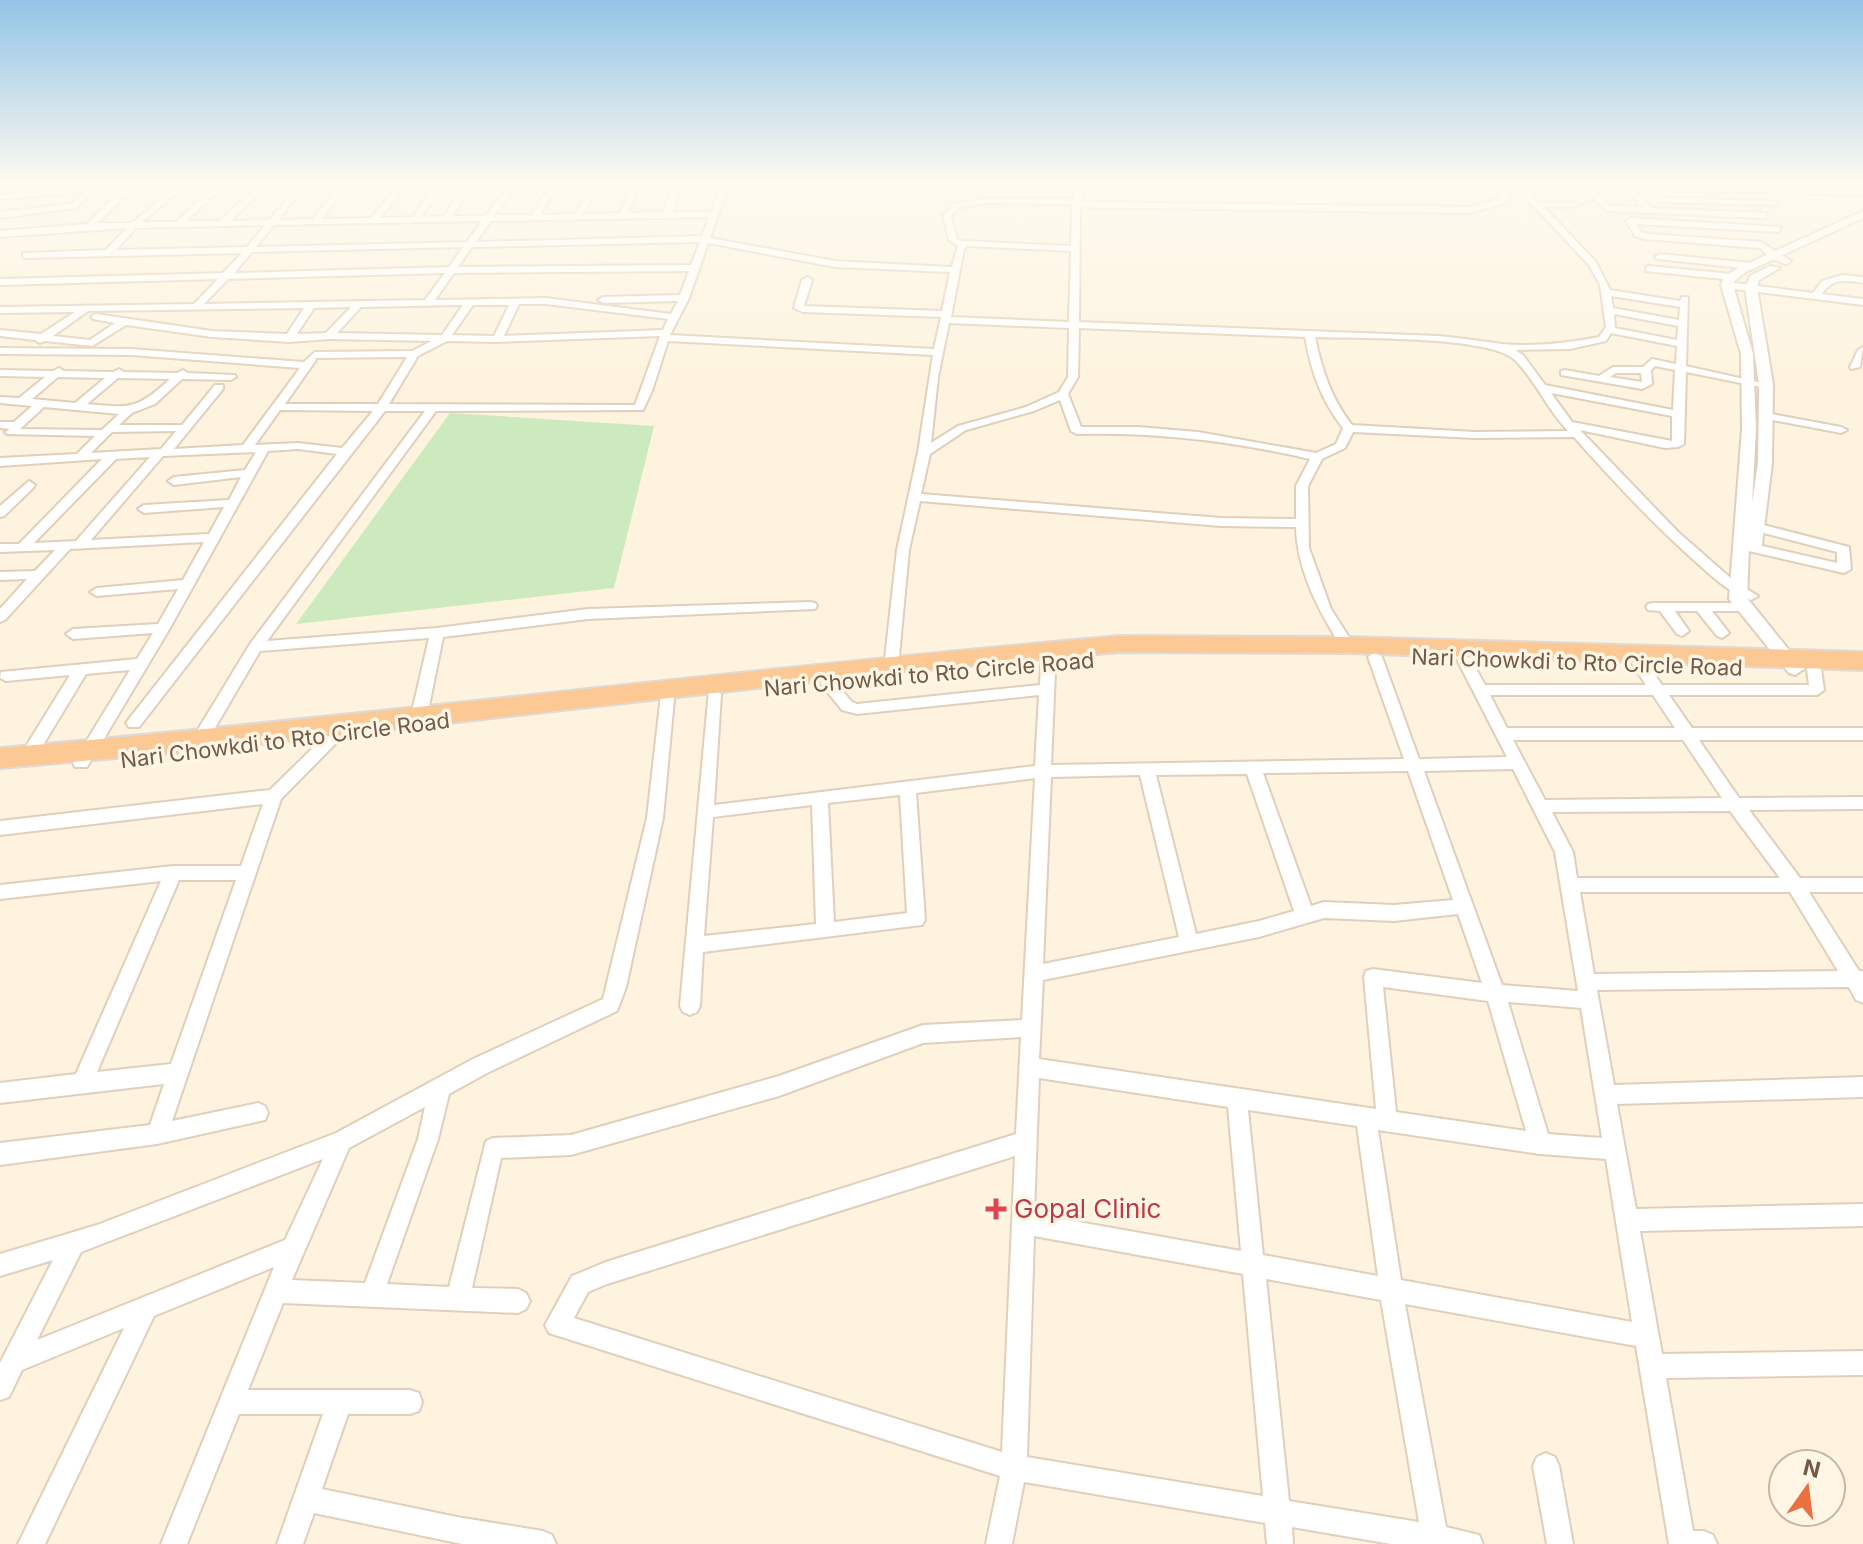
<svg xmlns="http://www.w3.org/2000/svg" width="1863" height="1544" font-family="Inter,sans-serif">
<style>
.green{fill:#cceabd}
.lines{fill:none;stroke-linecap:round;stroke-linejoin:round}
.minor-casing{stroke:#e0cfba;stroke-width:4}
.tertiary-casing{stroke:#e0cfba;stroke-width:4}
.trunk-casing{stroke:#e0dad6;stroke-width:4}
.minor{fill:#fff;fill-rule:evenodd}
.tertiary{fill:#fff;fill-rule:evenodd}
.trunk{fill:#fcc893;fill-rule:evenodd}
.health-dot{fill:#e0444e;stroke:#fff6e5;stroke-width:3}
.labels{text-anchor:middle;stroke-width:7;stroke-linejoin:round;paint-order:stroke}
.street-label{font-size:22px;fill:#735946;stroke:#fff6e5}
.near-health-label{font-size:26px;fill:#be3a42;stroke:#fff6e5;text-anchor:start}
</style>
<rect width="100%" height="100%" fill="#fdf3de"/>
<path class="green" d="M450,413L654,426L614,588L296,624Z"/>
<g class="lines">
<g class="minor-casing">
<path id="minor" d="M97,181H105L76,208L0,218V212L71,204L84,192L0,199V195L90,187Z
M139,181H148L128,194L97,223H132L183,181H191L142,222H176L221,181H229L186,221H219L264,181H272L230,221L269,220L303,182L307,184L278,220L313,219L343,181H351L322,219L371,218L402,181H410L380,218L413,217L438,181H446L421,217L444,216L467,181H475L452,216H486L512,181H520L494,215H531L552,181H560L540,215L575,214L594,181H602L583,214L620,213L634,181H642L628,213L664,212L674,181H682L673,212H711L722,181H730L710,238L835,261L952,267L958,246L949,240L943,216L953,204L985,199H1073L1076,181H1084L1081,202L1469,207L1499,199L1506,181H1518L1539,203H1571L1585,197L1586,191L1576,181H1584L1609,206L1642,207L1617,181H1625L1652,208L1767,213V217L1764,218L1607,211L1593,198L1572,207H1544L1596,262L1610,290L1680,301L1682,297H1688L1686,366L1771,385L1766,388L1686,372L1684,444L1678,447L1665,448L1580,430L1678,532L1734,581L1758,596L1751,600C1729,593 1713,577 1696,562C1652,523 1613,481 1574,437L1475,438L1353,432L1345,448L1322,459L1308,486L1309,548L1331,609L1354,645L1352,648H1342C1319,611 1297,571 1296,527L1221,526L920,501L909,550L897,677L890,682L883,677L897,550L918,452L933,355L668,341L652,391L643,410L436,411L267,641L437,628L588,609L810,602L815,603L817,606L815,609L588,619L443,637L427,716L419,721L411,716L429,638L260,651L205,745H193L191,741L250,644L425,411H385L139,727H129L126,723L129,719L337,454L298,449L268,451L170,628L87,767H75L73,763L130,670L86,674L34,760L28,762L20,756L70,675L6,681L0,678L1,672L137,659L153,633L73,639L66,634L73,629L158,624L178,589L97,596L90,592L97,588L183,580L204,542L70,549L5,620L0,622V609L27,579L0,580V572L35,571L55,550L0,552V544H19L102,459L0,466V458L77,454L95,436L7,434L5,432L10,429L0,428V422H14L32,406L0,403V397L19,398L45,377L0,376V370L53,371L59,368L64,371L113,372L119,369L124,372L177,373L183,370L188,373L235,375L236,377L231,380L182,379L155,404L132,413L119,425H182L215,385H223V389L174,449L243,445L300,368L131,355L0,354V348L131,349L304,362L315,352L412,351L432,341L329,339L289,342L212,337L126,325L92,346L45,341L40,343L35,340L0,336V330L41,334L75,312L0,313V307L194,304L218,279L0,285V279L223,273L242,253L26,258L23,257V253L106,250L127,228L0,237V231L87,224L122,190ZM1513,184L1589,265L1600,285L1606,327L1599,337C1568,343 1533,347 1502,344C1481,341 1460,338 1438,336L1079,322L1080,207L1469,213L1505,203ZM985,203L1072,204L1071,246L962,241L957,239L951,216L959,208ZM709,217L702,236L476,242L491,221ZM482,221L467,242L256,247L274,225ZM265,225L247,247L116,250L136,228ZM700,242L691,265L458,267L472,247ZM708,243L835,267L950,272L942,311L804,306L812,280L807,277L802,280L794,308L803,312L941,317L934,349L670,335L689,298ZM967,246L1071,251L1069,322L951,317L964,249ZM463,247L449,267L234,273L252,252ZM689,271L680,295L603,297L598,300L603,303L678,301L671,314L546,298L435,300L454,273ZM445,273L425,300L204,304L228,279ZM1611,296L1680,307L1679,320L1613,308ZM519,304H546L668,319L663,330L504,336ZM463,305L442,335L337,333L361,307ZM473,305H509L494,336L452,335ZM351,307L326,333L297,334L314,308ZM304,308L287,334L212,331L96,314L91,317L93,319L115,323L90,340L53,336L88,311ZM1614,314L1678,326L1677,340L1615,328ZM949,323L1069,328L1068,377L1059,392L1026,407L958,426L931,443L938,377ZM1079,328L1305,337C1311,371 1321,400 1343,428L1336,444L1316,453L1198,432L1138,427H1081L1068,394L1078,377ZM1611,333L1677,346L1676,364L1652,359L1643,367H1613L1599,376L1565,370L1561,371V375L1642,389L1652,384L1651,370L1655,366L1675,370L1673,410L1545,385L1523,355L1515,350L1570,349L1606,341ZM660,336L635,405L389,404L418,356L447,341L497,342ZM1315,337C1355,339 1492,335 1516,361C1536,382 1548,410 1568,431L1475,432L1352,425C1331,398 1322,370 1315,337ZM407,357L378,404H285L316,360L315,358ZM1616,373H1641L1642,382L1610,377ZM58,377L105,378L75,403L32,399ZM118,378L170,379C136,410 131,408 87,404ZM1551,393L1672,416V441L1572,422ZM1060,400L1071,431L1077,434C1156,432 1233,441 1310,459L1296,486V519L1221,518L921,494L930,454L966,430L1034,411ZM44,407L119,414L102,430L20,429ZM280,410L373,411L342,448L298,443L255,445ZM176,431L161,449L91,453L112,432ZM256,452L245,470L174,477L168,481L174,485L241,477L229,500L144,505L138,509L144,513L224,507L209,534L91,540L163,456ZM150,457L76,541L34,543L116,459Z
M1635,181H1643L1648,185L1863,191V195L1646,189Z
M1662,198L1774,201L1778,203L1774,205L1659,202Z
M1630,218L1780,227V231L1777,232L1636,224L1641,232L1649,234L1761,242L1791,261L1786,264L1772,259L1760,248L1645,239L1635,236L1626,221Z
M1660,254L1752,263L1757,266L1752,269L1657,259L1655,257Z
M1649,266L1732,274L1737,277L1732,280L1646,271V267Z
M1842,275L1863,277V283C1846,280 1832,278 1822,294L1863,299V305L1727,288L1722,285L1727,282L1813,293L1822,281Z
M1863,347L1860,367L1851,369L1850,367L1858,350Z
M1766,413L1841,427L1847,430L1841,433L1762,418L1760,416Z
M29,481L35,485L33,488L4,516L0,517V506Z
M1756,523L1849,547L1851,569L1844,573L1736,548V542L1741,541L1837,563V552L1752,530L1750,527Z
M1653,603H1745L1752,607L1745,611H1712L1729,633L1722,638L1717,636L1697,611H1675L1689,631L1682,636L1677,634L1660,611L1648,610L1646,607L1648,604Z
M1458,643L1463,645L1485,685H1646L1626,654L1633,649L1638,651L1662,685H1809L1807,669L1814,664L1821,669L1824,690L1817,695H1669L1692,728H1863V740H1699L1739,798L1863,797V809L1749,810L1800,878H1863V892H1809L1859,971H1863V1003L1856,1000L1849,987L1597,990L1614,1085L1863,1077V1097L1617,1104L1636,1209L1863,1204V1226L1640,1231L1662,1354L1863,1351V1375L1666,1378L1693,1531H1704L1713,1535L1717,1544H1669L1636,1346L1405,1304L1446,1527L1479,1535L1483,1544H1391L1292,1527L1293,1544H1267L1265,1523L1024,1482L1012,1544H986L1000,1476L549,1333L545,1325L572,1276L606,1262L1016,1134L1021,1037L923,1043L779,1096L571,1155L501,1158L472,1288L518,1289L526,1293L530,1301L526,1309L518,1313L283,1303L248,1390H410L419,1393L422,1402L419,1411L410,1414H348L322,1489L457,1517L543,1531L552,1535L556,1544H462L314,1513L303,1544H277L323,1414H239L187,1544H161L274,1267L154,1316L45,1544H18L124,1328L22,1370L9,1397L0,1400V1363L53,1260L0,1276V1254L97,1225L336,1133L473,1059L603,999L647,818L661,695H671L674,699L663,818L626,987L617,1011L487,1073L449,1094L438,1139L387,1284L449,1287L486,1141L493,1138L571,1135L779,1076L923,1025L1022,1020L1035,778L916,793L925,920L922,925L703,952L700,1006L697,1012L690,1015L683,1012L680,1006L709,690L714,689L721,694L714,805L1035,766L1039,695L857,714L842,710L820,683L827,678L832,679L852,702L857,704L1040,685L1042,650L1049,645L1056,650L1051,765L1404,759L1368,657L1375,652L1382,657L1419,759L1507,757L1451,648ZM1490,695H1653L1675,728H1507ZM1513,740H1683L1722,798L1545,800ZM1513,769L1555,852L1578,991L1502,985L1424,771ZM1408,771L1453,900L1394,905L1324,902L1311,906L1263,773ZM1247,774L1294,911L1259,921L1196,934L1156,775ZM1140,775L1179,937L1043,964L1051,777ZM900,795L907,913L834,922L828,803ZM812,805L816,924L704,936L713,817ZM1730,811L1780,878H1577L1573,852L1552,812ZM1580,892H1790L1838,971L1594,974ZM1458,914L1482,983L1373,969L1366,971L1364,977L1376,1109L1039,1059L1043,980L1259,937L1324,918L1394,921ZM1383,987L1488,1001L1526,1131L1396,1112ZM1508,1002L1581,1008L1602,1138L1548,1134ZM1039,1078L1228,1107L1241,1251L1034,1214ZM425,1107L418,1139L365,1283L292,1280L349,1148ZM1248,1110L1357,1126L1378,1276L1263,1255ZM1378,1130L1540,1154L1606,1159L1632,1322L1401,1280ZM1015,1156L1002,1452L574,1318L588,1292L607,1284ZM323,1159L285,1240L37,1340L81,1252ZM1034,1236L1243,1274L1263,1496L1027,1457ZM1266,1279L1381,1300L1419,1522L1289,1501Z
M332,732L337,734L340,738L337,742L281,799L172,1121L258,1103L265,1106L268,1113L265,1120L157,1144L0,1165V1143L150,1125L164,1084L0,1103V1083L76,1074L161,881L0,899V885L173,866H241L263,804L0,835V821L270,790L327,734ZM179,880H236L171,1064L97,1072Z
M1546,1453L1555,1457L1559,1466L1573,1544H1547L1533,1466L1537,1457Z"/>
</g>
<g class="tertiary-casing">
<path id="tertiary" d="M1863,211V218L1746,272L1734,281L1733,285L1753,354L1756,429L1752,503L1758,463L1759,384L1745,288L1750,276L1770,266L1780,268L1759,280L1757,288L1773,384L1772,463L1762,545L1760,548L1749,549L1747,598L1801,665L1804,669L1795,675L1789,673L1729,599L1742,429L1741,354L1721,285L1724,277L1738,268Z"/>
</g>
<g class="trunk-casing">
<path id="trunk" d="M1120,636L1347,637L1863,652V670L1347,653L1120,652L891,673L199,751L0,768V748C374,716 746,668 1120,636Z"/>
</g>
<use href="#minor" class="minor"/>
<use href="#tertiary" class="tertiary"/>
<use href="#trunk" class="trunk"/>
</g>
<linearGradient id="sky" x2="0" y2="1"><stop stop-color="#93c4e7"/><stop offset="0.46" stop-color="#fefaf0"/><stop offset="1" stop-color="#fefaf0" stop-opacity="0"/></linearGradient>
<rect width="1863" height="397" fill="url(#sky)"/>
<path class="health-dot" d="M992 1197h8v8h8v8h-8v8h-8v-8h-8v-8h8z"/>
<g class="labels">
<g class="street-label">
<text transform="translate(1577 662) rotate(2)" y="8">Nari Chowkdi to Rto Circle Road</text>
<text transform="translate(929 674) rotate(-5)" y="8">Nari Chowkdi to Rto Circle Road</text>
<text transform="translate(285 740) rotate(-7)" y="8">Nari Chowkdi to Rto Circle Road</text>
</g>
<g class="near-health-label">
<text x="1014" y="1218">Gopal Clinic</text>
</g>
</g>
<g transform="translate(1807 1488) rotate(14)"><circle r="38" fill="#fff6e5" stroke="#c7b7a5" stroke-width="2"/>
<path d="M0-6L14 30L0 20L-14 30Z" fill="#eb6f3f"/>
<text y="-12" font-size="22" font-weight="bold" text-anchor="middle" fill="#735946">N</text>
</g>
</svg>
